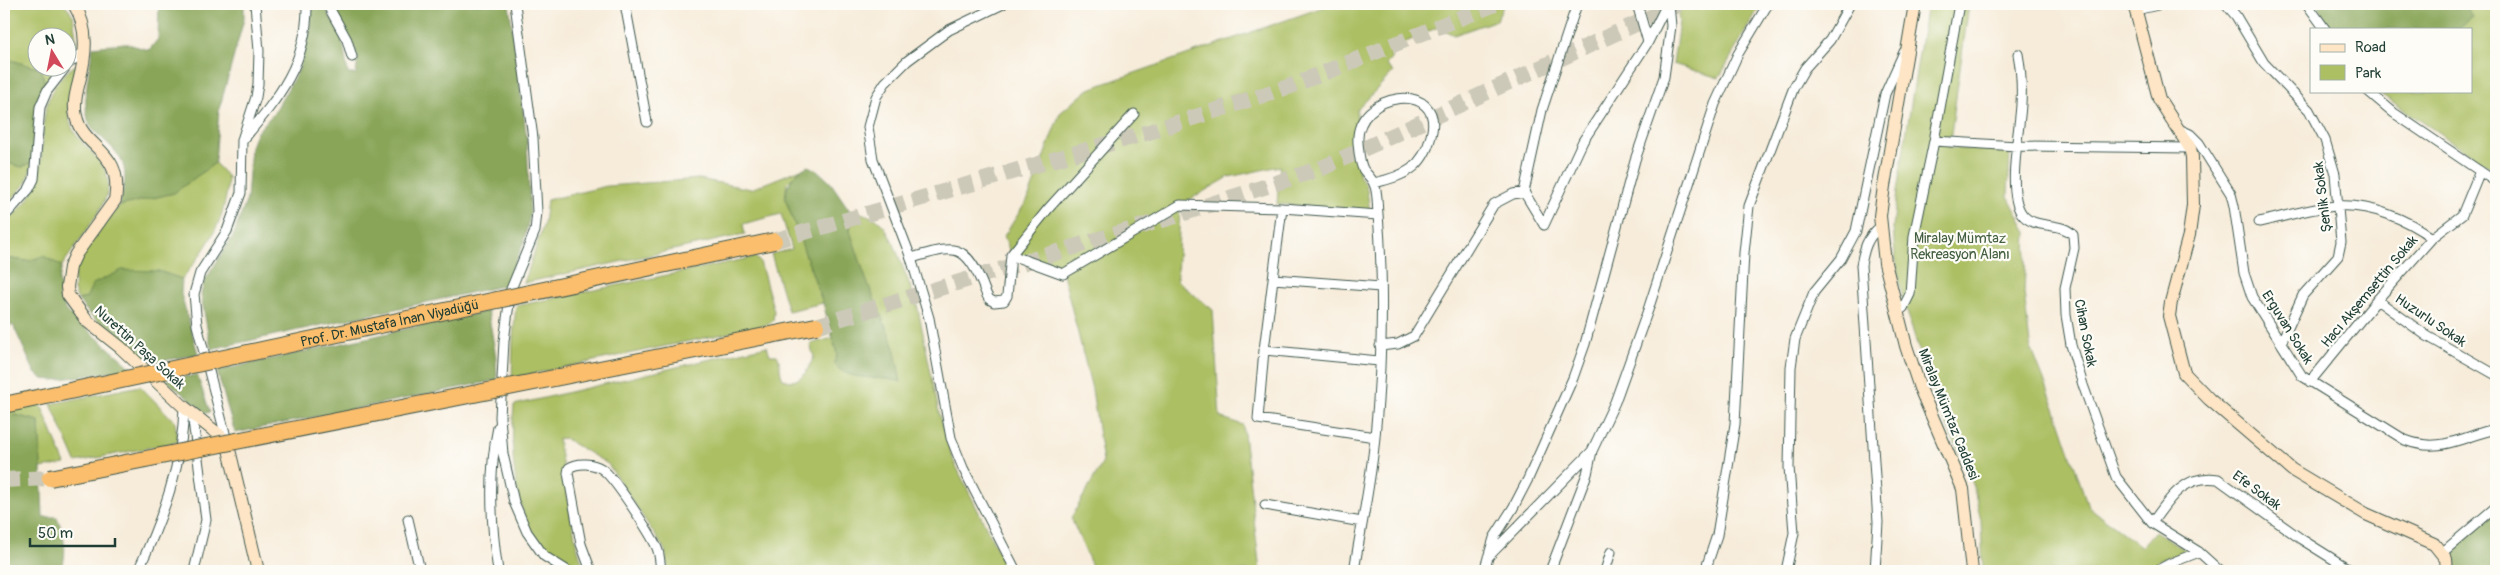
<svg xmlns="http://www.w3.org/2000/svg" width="2500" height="575" font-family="Pangolin,sans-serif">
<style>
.green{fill:#acbf63;stroke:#667e4c}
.forest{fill:#89a659;stroke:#547246}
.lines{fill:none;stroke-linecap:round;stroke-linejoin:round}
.highway-tunnel{stroke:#ccc9b9;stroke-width:16;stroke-dasharray:16 8;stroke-linecap:butt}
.street-casing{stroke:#3f574d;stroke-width:11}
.secondary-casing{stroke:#3f574d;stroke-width:14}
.street{stroke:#fff;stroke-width:9}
.secondary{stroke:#fde5c5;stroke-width:12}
.highway-bridge-casing{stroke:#3f574d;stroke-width:18;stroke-linecap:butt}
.highway-bridge{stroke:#fabe6d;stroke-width:16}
.labels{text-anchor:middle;stroke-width:4.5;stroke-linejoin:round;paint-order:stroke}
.street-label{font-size:14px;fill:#1f3d34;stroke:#fdfcf7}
.park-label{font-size:14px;fill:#425e40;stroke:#fdfcf7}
</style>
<rect width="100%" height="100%" fill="#fdfcf7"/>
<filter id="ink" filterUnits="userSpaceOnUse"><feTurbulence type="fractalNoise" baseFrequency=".02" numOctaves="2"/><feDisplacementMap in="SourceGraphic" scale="10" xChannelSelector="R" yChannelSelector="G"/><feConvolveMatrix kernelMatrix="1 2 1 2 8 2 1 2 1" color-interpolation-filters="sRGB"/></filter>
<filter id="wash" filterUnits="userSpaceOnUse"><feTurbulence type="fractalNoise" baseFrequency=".0096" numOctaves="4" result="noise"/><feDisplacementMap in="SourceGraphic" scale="20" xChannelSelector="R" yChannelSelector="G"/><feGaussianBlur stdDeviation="1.12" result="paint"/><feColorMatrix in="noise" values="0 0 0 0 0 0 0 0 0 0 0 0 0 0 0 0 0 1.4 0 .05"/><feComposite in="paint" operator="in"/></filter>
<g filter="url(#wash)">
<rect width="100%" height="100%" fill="#f7ecda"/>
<path class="green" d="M4,4H64L73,15L77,46L68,56V38H38V68H58L45,84L41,69L4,58Z
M1332,4H1504L1497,20L1454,35L1438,27L1402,44L1390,56L1392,58L1386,65L1393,72L1357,110V164L1360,177L1366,184L1370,211L1277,204L1280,166L1229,177L1180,205L1177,281L1213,310L1220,417L1243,425L1260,571H1094L1071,518L1103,462L1092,389L1063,274L1011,255L1004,236L1028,199L1060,113L1089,89Z
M1688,4H1761L1719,78L1673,64L1679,22L1677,7Z
M1927,4H1969L1949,148L2010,152L2008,196L2027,232L2024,292L2030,345L2055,408L2088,506L2141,547L2155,531L2187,551L2162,559L2145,571H1983L1981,521L1973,484L1940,410L1923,364L1902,295L1895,255L1893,227L1897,191Z
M2463,4H2496V171L2376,91H2471V29H2457L2473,17Z
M74,66H76L78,70C72,87 65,104 70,122C76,147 116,161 107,194C103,210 72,250 62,266L43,256L28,261L4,258V224C18,211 33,198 38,179C48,137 33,96 74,66Z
M4,162L22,167L33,162L26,183L4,208Z
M215,163L228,177C226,222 209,244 182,279L158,271L94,284L86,298L78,300L74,290L75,267L80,256L119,206L174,193Z
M801,169L787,183L785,198L823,303L788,311L771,254L792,249L781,214L743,224L745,234L524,283L544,223L547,200L607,186L699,179L751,189Z
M858,212L875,218L884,226L894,244L917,304L941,422L954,462L1008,571H668L665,550L608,464L564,438L558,439L576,543L584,569C571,565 554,557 544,548C512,516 510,447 514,405L767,346L770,355H777C782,363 778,371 783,379C801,386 807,371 814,357L810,344L833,338L837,354L874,379L888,377L866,279L850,231L852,214Z
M755,257L760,262L774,311L773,321L767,325L512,378L513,338L516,306Z
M140,386L175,422L178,442L76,462L51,404Z
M41,405L65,464L41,468L39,421L15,415L4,416V409Z"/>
<path class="forest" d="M159,4H244V19L219,110L215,163L174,193L119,206C129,172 128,161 102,138C96,133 90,128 88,120C82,97 90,69 93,47L124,43L149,50L158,39Z
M311,4H323L342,38L348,74H356L358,57L332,4H509L527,140L530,215L523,244L506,285L211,349L201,295L204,282L233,236L247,199L251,147L256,133L274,113L299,69L311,28Z
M2318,4H2463L2473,17L2457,29H2330Z
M4,58L41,69L45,84L36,103L33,162L22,167L4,162Z
M808,166L817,170L831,183L852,214L850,231L866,279L894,346L901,382C881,375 848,383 834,364L837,354L823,303L785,198C787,183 793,173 808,166Z
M43,256L62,266L59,280L65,310L133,369L54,380L43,379L35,373L13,325L4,328V258L28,261Z
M122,270L158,271L182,279L181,294L198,354L151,363C126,344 97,326 78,300L86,298L93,284Z
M488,311L496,357L497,380L235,433L217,371Z
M197,375L210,412L206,413L166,380Z
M15,415L39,421L43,517H57C64,535 68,552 61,571H4V416Z
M2496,512V571H2452L2448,553Z"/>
</g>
<g filter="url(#ink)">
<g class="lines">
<path class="highway-tunnel" d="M774,241L1149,132L1291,86L1495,4
M816,326L1172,217L1322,168L1679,4
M4,480L50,478"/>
<g class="street-casing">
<path id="street" d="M327,4L347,40L352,57
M515,4L533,138L537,212L535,231L511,289L504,341L500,417L503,454L514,502L527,532L544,556L568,571
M625,4L647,122
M1003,4L949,30L907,61L885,83L876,97L868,127L873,159L911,258L929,318L951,438L963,468L1016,571
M1637,4L1648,42
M2226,4L2236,16L2264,63L2309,110L2325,140L2335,174L2341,242L2338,256L2303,295L2281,343
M2307,4L2325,29
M2136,10L2162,4
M2018,54C2021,70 2022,87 2021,104C2020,130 2006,193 2022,214C2034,230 2062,221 2073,235L2074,248L2065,288L2066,315L2071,345L2083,385L2116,477L2152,523L2199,552L2220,571
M68,64L85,51
M2368,91L2394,113L2496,182
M2179,129L2190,134L2199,143L2231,194L2234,206L2244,273L2252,297L2302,376L2405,440C2441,454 2462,436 2496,429
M243,140C279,97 308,62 307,4
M1934,141L2017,146L2190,148
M1524,192L1542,110L1577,4
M1282,208L1264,350L1258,419L1375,437
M4,217L29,189L34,179L40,107L47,91L65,68
M2259,222C2283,217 2313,207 2338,206C2370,204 2407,219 2432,238
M1544,225L1583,141L1648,42L1667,4
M1011,255L1063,274L1180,205L1282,208L1378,215
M911,258C949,248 963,239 981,281C984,287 985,293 989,299L994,302L1004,301L1007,296L1011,255L1048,209L1134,114
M1273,279L1381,287
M2377,300L2427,336L2496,375
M1896,311L1903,308L1910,294L1914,236L1934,141L1959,4
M1380,346L1398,344L1414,336L1494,204L1513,194L1524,192L1544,225
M1264,350L1379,361
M2310,382L2377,300L2432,238L2462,215L2480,171
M192,413L206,520L194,571
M498,427C488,474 491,525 498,571
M227,441L197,325L194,294L200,273L227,231L241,193L242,140L256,97L258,84L259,51L255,4
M1265,505L1362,522
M408,519L420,571
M2152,523C2169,499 2184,474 2218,479L2301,539L2352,571
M2443,552L2496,507
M1488,557L1592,451L1615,402L1648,310L1715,104L1738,54L1768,4
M138,571C162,519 183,464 184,407
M591,571L581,544L568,473L569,468C578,462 593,463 602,469C614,477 651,534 657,548C660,555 660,564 661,571
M1354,571C1361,527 1371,482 1375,437C1382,363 1384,287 1378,214C1377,205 1378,192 1374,184C1372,178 1366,174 1363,169C1359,161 1359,151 1358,143C1354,91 1446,79 1431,136C1423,168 1405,176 1374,183
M1484,571L1494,538L1513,508L1528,479L1573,378L1585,344L1635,160L1664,77L1671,26L1669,4
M1550,571L1587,474L1592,451
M1605,571L1611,552
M1705,571L1717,535L1735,424L1744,253L1749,206L1794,87L1805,68L1830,40L1850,4
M1786,571L1794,533L1789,467L1791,367L1795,339L1814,292L1841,259L1856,231L1885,94L1904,52
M1875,571L1878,522L1861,265C1864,249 1867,237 1880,227
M2156,571L2171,563L2199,552"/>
</g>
<g class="secondary-casing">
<path id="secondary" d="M74,4C89,29 86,55 79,82C76,93 73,105 76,116C83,150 124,149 115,200L76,254L70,267L67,287L68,295L87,321L120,347L184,407L227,441L258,571
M1915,4L1884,186L1880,216L1885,263L1906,346L1920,388L1963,489L1972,571
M2134,4L2159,99L2190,148L2192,157L2193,205L2189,235L2171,302L2169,316L2184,373L2209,399L2292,470L2366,514L2434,544L2446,559L2447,571"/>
</g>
<use href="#street" class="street"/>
<use href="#secondary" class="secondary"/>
<g class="highway-bridge-casing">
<g id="highway-bridge">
<path id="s1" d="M4,405L774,241"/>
<path d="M50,478L816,326"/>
</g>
</g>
<use href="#highway-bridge" class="highway-bridge"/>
</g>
</g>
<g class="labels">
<g class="street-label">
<text transform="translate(2322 197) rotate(-97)" y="5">Şenlik Sokak</text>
<text transform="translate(2369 291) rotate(-50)" y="5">Hacı Akşemsettin Sokak</text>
<text transform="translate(2431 320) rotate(34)" y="5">Huzurlu Sokak</text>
<text dy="5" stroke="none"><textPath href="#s1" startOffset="394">Prof. Dr. Mustafa İnan Viyadüğü</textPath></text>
<text transform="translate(2288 327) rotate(58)" y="5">Erguvan Sokak</text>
<text transform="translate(2086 333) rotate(79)" y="5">Cihan Sokak</text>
<text transform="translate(140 347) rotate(42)" y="5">Nurettin Paşa Sokak</text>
<text transform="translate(1949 414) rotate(68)" y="5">Miralay Mümtaz Caddesi</text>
<text transform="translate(2257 490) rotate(36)" y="5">Efe Sokak</text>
</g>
<g class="park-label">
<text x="1960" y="243">Miralay Mümtaz<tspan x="1960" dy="16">Rekreasyon Alanı</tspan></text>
</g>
</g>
<rect width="2500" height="575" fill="none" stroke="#fdfcf7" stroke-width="20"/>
<rect x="2310" y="28" width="162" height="65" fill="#fdfcf7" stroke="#a4b0a9"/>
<rect x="2320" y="44" width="25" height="8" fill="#fde5c5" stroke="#a4b0a9"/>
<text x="2355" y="52" font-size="15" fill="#1f3d34">Road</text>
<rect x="2320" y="65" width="25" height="15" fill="#acbf63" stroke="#a4b0a9"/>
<text x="2355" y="78" font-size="15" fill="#1f3d34">Park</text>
<g transform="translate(52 52) rotate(350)"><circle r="24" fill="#fdfcf7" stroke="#a4b0a9"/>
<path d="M0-4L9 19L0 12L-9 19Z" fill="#d1495b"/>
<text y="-8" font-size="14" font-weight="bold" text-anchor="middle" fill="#1f3d34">N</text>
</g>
<path d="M30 538v8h85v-8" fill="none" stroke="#1f3d34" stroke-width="2.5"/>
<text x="38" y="538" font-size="15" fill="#1f3d34" stroke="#fdfcf7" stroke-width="4" paint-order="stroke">50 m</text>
</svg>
